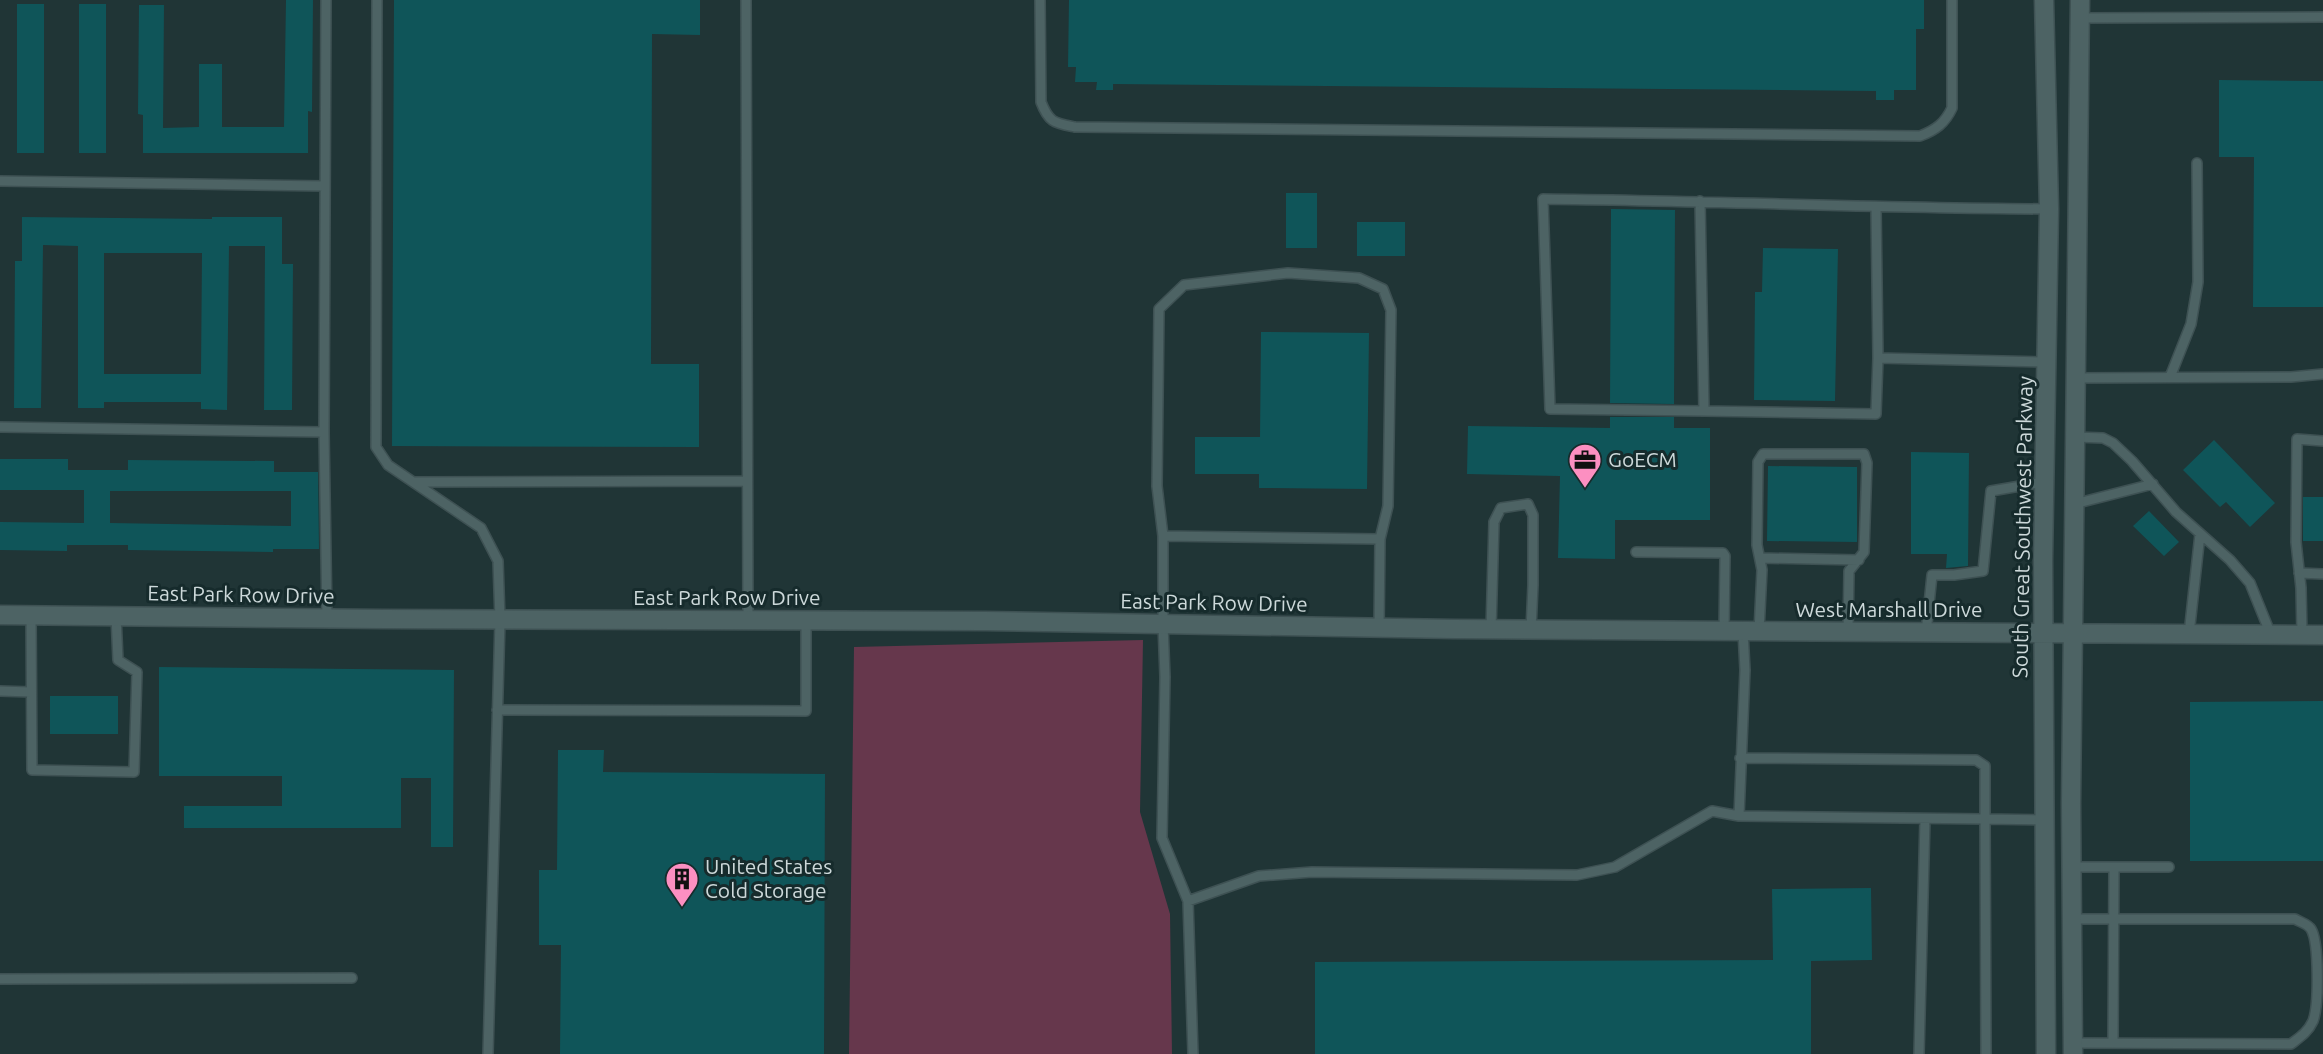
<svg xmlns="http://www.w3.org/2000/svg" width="2323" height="1054" font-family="Ubuntu,sans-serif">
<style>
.green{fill:#66374c}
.building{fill:#0f5559;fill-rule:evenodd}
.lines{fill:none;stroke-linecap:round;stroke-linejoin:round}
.lane-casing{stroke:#3e5153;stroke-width:12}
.secondary-casing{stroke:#3e5153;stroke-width:21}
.lane{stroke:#4d6364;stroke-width:9}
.secondary{stroke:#4d6364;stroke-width:18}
.labels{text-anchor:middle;stroke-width:6;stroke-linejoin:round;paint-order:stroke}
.poi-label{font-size:21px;fill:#cdd9da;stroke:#162b2c;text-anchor:start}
.street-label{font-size:21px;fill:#cdd9da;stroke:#162b2c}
</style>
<rect width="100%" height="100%" fill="#203536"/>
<path class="green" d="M1143,640L1140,812L1170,914L1172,1054H849L854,647Z"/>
<path class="building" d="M286,0H313L312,112L308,111V153H143V115L138,114L139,5H164L163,128L199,127V64H222V127H284Z
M394,0H700V35L652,34L651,364H699V447L392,446Z
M1069,0H1924V29H1916V90H1894V100H1876V91L1113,84V90H1096L1097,82H1075L1076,67H1068Z
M17,4H44V153H17Z
M79,4H106V153H79Z
M2219,80L2323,81V307H2253L2254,157H2219Z
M1286,193H1317V248H1286Z
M1611,209L1675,210L1674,404L1610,403Z
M22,217L212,219V217H282V264H293L292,410H264L265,246H229L227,410L201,409V402H104V408H78V246L43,245L41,408H14L15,261H22ZM104,253H202L201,374H104Z
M1357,222H1405V256H1357Z
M1763,248L1838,249L1835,401L1754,400L1755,292H1762Z
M1261,332L1369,333L1367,489L1259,488V474H1195V437H1260Z
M1610,417H1674V428H1710V520H1615V559L1558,558L1560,476L1467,474L1468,426L1610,428Z
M2214,440L2275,503L2250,527L2226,502L2220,507L2183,470Z
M1911,452L1969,453L1968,566L1946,568L1947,554H1911Z
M0,459H68V470H128V460L274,461V472H318L319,549H273V552L128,550V545H67V551L0,550V522L84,523V490H0ZM110,491H291V526L110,523Z
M1768,466L1857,467V542L1767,541Z
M2303,497H2323V541H2303Z
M2149,511L2179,542L2164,556L2133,526Z
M159,667L454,670L453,847H431V778H401V828H184V806H282V776H159Z
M50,696H118V734H50Z
M2323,701V861H2190V702Z
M558,750H604L603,772L825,774L824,1054H560L561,945H539V870H557Z
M1871,888L1872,960L1811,961V1054H1315V962L1773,960L1772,889Z"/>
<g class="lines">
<g class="lane-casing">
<path id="lane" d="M377,0L376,447L388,465L481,528L498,561L500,620L488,1054
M746,0L748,620
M1040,0L1041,102C1049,123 1055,123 1075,127L1920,136C1936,130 1945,123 1952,108V0
M2080,18L2323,17
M0,181L325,186
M1700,201L1704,411L1876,414L1878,358L1876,207
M1878,358L2047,362
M2170,377L2191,324L2198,282L2197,163
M2075,378L2291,377L2323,374
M1704,411L1550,409L1543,199C1712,201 1881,208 2049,209
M0,427L324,432L327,619
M324,432L326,0
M2075,437L2103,438L2113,443L2132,461L2176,512L2230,560L2250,583L2271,635
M414,482L747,481
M2074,504L2153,484
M1163,536L1157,486L1159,309L1184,285L1288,273L1359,278L1383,289L1391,310L1388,506L1380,539
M1636,552L1723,553L1725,556L1724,631
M1760,558L1859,560
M2299,573L2323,574
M31,615L32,770L134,772L137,672L118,660L116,616
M1379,628L1380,539L1163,536V624L1165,677L1162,838L1188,901L1259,876L1312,872L1577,875L1615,867L1712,811L1739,816L1985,819V766L1976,760L1740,758
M1491,630L1494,522L1501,508L1528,504L1533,515V585L1531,630
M1759,631L1762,570L1757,545L1758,462L1763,454H1864L1867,463L1864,552L1849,571L1848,632
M1926,633L1932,575H1954L1983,571L1991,491L2044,482
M2189,634L2200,534
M2302,635L2301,588L2296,542L2297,439L2323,441
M0,691L31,692
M497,710L806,711V620
M1739,816L1745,670L1743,631
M2072,867H2169
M1188,901L1193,1054
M2073,919H2295C2300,922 2308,924 2311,929C2319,942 2319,1005 2313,1021C2308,1032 2300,1037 2291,1044L2073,1043
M0,979L352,978
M2113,1043L2114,867
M1919,1054L1925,819
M1986,1054L1985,819L2045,820"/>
</g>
<g class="secondary-casing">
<path id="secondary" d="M2044,0L2049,209L2043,560L2046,1054
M0,615L383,619L985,621L1454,629L2323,635
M2073,1054L2071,804L2080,0"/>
</g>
<use href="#lane" class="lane"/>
<use href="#secondary" class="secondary"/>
</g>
<defs>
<g id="office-pin" transform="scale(1.725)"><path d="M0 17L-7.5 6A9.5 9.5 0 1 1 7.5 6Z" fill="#fc8fc1" stroke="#162b2c"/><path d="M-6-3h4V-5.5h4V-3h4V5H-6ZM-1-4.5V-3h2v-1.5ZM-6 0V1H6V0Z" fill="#111"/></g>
<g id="building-pin" transform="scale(1.725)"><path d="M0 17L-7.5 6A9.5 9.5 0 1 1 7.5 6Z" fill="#fc8fc1" stroke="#162b2c"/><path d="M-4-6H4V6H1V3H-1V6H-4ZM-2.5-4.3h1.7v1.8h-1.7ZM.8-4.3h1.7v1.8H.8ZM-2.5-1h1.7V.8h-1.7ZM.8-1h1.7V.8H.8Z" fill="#111"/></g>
</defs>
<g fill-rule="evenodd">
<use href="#office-pin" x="1585" y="460"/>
<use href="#building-pin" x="682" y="879"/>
</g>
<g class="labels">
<g class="poi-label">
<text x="1608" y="467">GoECM</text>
<text x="705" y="874">United States<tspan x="705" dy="24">Cold Storage</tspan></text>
</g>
<g class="street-label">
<text transform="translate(2023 527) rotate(-89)" y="7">South Great Southwest Parkway</text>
<text transform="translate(241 595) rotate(1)" y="7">East Park Row Drive</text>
<text x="727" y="605">East Park Row Drive</text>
<text transform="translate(1214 603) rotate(1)" y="7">East Park Row Drive</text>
<text x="1889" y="617">West Marshall Drive</text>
</g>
</g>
</svg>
